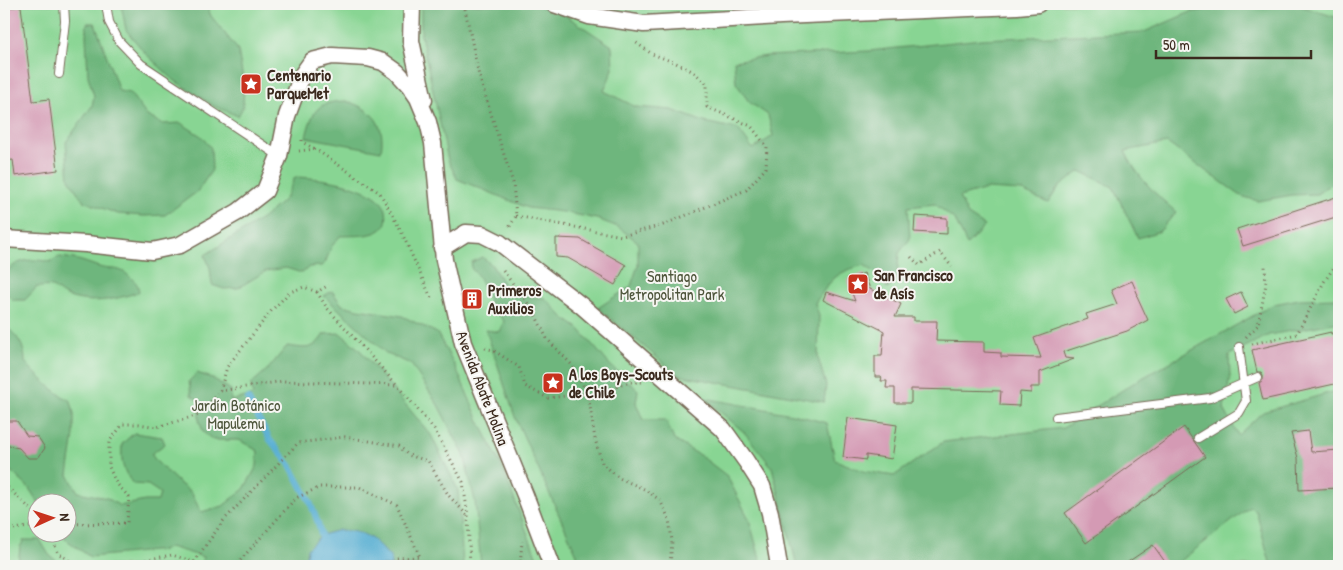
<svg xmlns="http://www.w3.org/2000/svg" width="1343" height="570" font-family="'Patrick Hand',sans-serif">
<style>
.green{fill:#88d593;stroke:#628058;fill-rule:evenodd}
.forest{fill:#6eb67d;stroke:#54704e}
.water{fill:#55add2;stroke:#486c78}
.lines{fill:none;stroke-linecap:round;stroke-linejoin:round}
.stream{stroke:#55add2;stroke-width:6}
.building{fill:#d49ab4}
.service-casing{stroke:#796a58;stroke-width:10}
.minor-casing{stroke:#796a58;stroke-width:19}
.path{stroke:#796a58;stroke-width:3;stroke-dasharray:1 4;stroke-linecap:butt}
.service{stroke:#fff;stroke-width:8}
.minor{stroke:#fff;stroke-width:16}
.labels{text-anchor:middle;stroke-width:4;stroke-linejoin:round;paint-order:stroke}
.poi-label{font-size:16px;font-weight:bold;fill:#3b2a1e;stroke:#f6f6f2;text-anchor:start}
.park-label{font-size:16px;fill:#4e553b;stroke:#f6f6f2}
.street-label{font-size:16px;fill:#3b2a1e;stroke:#f6f6f2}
</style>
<rect width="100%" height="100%" fill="#f6f6f2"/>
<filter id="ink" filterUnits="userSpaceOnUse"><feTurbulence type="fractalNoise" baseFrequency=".02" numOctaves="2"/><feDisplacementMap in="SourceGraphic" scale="10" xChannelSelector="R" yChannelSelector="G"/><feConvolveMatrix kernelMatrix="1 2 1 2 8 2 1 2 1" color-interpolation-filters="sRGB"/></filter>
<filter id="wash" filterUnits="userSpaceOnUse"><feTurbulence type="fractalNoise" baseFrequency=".0096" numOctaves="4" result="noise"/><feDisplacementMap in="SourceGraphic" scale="20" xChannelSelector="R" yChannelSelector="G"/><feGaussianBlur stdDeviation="1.12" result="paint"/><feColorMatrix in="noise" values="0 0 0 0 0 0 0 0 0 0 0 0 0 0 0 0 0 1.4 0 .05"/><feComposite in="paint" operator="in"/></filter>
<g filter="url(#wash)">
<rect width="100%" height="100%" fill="#ede2c5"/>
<path class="green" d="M4,4H1339V566H4ZM38,502H68V532H38Z"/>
<path class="forest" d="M121,4H206L211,16L238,50L244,85L243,107L238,116L214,106L174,80L146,54L126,30Z
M421,4H534L562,13L612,46L613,69L604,91L636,107L672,110L704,122L738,129L753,149L773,136L768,115L749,102L736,83L734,61L767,56L869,51L982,39L1144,32L1191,12L1237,5L1295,4L1335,17L1339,24V156H1335L1332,183L1317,194L1292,195L1258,201L1241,196L1167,143L1125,151C1136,176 1155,194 1176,212L1160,231L1138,238L1113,187L1080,171L1058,188L1048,203L1022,191L987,189L959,197L968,215L985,226L967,245L955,220L935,204L908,207L910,239L899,253L897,277L888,289L877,274L864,265C834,273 833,278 815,303L819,316L818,358L826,385L824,402L678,375L598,308L631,286L638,265V242L618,227L597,219L563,212L528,208L457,179L448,160L421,35Z
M87,23H95L119,91L130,93L147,116L163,124L181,123L201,136L211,148L212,170L197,192L165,215L144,216L118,214L83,201L69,179L66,142L92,106L94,96L88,76L86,35Z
M346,101C372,109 386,123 381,151L306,137C313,110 316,102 346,101Z
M295,177C320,178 349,182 371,194C378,197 384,204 386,211C392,239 358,235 340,236L332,246L325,263L321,266L309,267L302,273L286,268L266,271L238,288L224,289L212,285L210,268L205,255L263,218L285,199Z
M58,257C74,258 82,261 96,266C112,272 118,264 132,279C137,283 138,285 139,292C114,300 91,305 66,296C61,294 57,289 52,287C48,286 41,287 37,287L25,300H13L4,291V275C15,259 33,258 50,262Z
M482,257L491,264L511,295L545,298L565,319L578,328L611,366L638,390L636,403L643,420H666L674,440L701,456L727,476L749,519L762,566H582L515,417L486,330L500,332L504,321L492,307L478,276L471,268L472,262Z
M332,291L342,305L358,309L402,316L437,333L455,366L480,423L501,465L540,566H481L475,501L464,455L438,405L411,364L387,354L324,296Z
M1339,298V322L1269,335L1229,355L1230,377L1224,409L1238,435L1263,412L1339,390V566H1271L1256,511L1250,507L1174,566H797L772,467L744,432L704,398L792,414L827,423L835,460L863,471L894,476L943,442L1063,428L1135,382L1274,304L1299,299Z
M4,325C17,335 25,345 25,362C36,375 56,394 71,401L74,414V435L68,475L78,492L107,498L120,506L145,501H158L160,493L148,485L133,484C122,469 121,463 122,444L134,433L162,437L165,444L151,454L157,462L179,483L191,492L201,512L223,506L244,489L257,466L258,451L239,440H213L203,432L199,420V401L191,395L189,381L197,373L212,378L231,390V401L253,395L251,384L269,368L287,346C305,348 313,352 324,334L340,333L360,350L431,435L458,490L463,566H200L203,557L170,547L164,550L90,557L64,538L61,533L68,532V502H38L28,487L4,465Z
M24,540H40L49,555L63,566H18L20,547Z"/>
<path class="water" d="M339,530C368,532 372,537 391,558V566H304L307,549L321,535Z"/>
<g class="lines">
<path class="stream" d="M248,399L270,440L290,465L310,502L318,523L321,535"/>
</g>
<g id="blocks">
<path class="building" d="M21,6L33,101L49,99L58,170L15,176L13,160L4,161V8Z
M1339,196V216L1243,246L1237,229Z
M915,216L947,218V234L914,232Z
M556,238L580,239L626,265L615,285L568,258L556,257Z
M864,273L870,289L901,304L895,317H914V321H937L936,341L984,342V352L1001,353V357L1041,358L1034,338L1088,319L1086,314L1117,304L1111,290L1132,281L1138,295L1137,296L1148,320L1127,331L1063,352L1065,358L1074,359L1040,372V387H1031V393L1020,392L1019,406L1000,405L1001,391L911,389V403H895V388H886L887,381H881L882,377H875V356H882L884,331L823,300L826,292L855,301L847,280Z
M1241,292L1248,307L1234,314L1226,299Z
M1331,332V334L1339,332V383L1263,400L1259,383L1263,380V375L1261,372H1257L1252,350Z
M848,418L897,425L892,459L866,455V460L843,457Z
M4,421H17L27,436L38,437L45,448L38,458H28L19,448L4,445Z
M1184,427L1205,457L1086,543L1065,513Z
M1308,431L1311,452L1339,450V488L1299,490L1298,458L1291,433Z
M1153,545L1168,566H1122Z"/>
</g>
</g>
<g filter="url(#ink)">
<use href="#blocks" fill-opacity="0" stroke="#796a58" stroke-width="1"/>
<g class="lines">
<g class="service-casing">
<path id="service" d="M106,4L109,22L119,41L141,64L279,156
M59,74L65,21L64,4
M1056,417L1210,398L1258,377
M1198,438L1239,413L1246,401L1239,347"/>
</g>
<g class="minor-casing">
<path id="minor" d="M412,4L411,41L424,100
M554,4L589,16L644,24L781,16L1017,6L1038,4
M4,239L86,244L152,251L180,245L238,212L265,191L279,156L287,116L302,75L312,61L332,56L368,58L383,62L397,72L409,85L418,98L428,122L433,143L444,260L463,343L525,495L552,566
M442,248L466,233L482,234L500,243L582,306L723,429L746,461L762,486L770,513L779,566"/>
</g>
<path class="path" d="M464,4L479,76L513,183L516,216L509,228
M302,140V142L315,149
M299,151L315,149L380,193L401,231L432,300
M516,216L622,236L663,225L746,190L766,168L767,147L751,126L707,107V84L694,72L676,63L652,54L635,42
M911,257L919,265L940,252L952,267
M503,271L533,310L547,339L571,364L588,394L595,439L602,463L619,478L644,489L660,500L669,519L672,541L670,566
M317,292L327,308L397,385L434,429L463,482L468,516L470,566
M1246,337L1258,325L1266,284L1265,266
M1252,344L1297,334L1324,282L1339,260
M485,348L493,350L519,367L525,386L548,398L601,392L630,382H642
M220,391L284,381L396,385
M4,484L38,516
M68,524L127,523L129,497L116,483L109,467V442L123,424H139L157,427L199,415L220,391L227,367L272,310L290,292L304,287L317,292L329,285
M4,530L38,526
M50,532L58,553L77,566
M4,557L8,566
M237,564L296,498L320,487H359L397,505L420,557L395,558V566
M111,566L172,555L208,566
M191,566L224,520L298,443L345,437L399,446L408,455L428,461L449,496L468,516
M226,566L237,564L241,566
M520,566L522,541"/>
<use href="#service" class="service"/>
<use href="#minor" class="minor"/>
</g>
</g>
<defs>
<g id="sight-square" transform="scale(1.125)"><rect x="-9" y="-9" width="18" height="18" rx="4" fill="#c8321e" stroke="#f6f6f2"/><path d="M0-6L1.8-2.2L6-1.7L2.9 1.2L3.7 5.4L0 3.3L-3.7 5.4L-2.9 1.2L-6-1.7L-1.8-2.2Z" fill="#fff"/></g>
<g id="building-square" transform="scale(1.125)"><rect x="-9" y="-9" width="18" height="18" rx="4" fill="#c8321e" stroke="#f6f6f2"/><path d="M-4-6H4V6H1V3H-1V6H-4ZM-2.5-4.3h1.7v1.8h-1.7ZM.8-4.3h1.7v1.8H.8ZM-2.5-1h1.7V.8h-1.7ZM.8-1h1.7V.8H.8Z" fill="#fff"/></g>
</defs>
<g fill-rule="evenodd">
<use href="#sight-square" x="251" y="84"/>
<use href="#sight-square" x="858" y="284"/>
<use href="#building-square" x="472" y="299"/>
<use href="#sight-square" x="553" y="383"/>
</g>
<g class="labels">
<g class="poi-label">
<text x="267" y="81">Centenario<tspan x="267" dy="18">ParqueMet</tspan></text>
<text x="874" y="281">San Francisco<tspan x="874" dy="18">de Asís</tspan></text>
<text x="488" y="296">Primeros<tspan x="488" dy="18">Auxilios</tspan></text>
<text x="569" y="380">A los Boys-Scouts<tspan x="569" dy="18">de Chile</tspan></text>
</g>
<g class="park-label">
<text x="672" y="282">Santiago<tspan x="672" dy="18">Metropolitan Park</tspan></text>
<text x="236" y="411">Jardín Botánico<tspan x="236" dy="18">Mapulemu</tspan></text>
</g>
<g class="street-label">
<text transform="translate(483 388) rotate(69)" y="6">Avenida Abate Molina</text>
</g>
</g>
<rect width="1343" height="570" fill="none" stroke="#f6f6f2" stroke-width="20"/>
<g transform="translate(52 518) rotate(87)"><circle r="24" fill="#f6f6f2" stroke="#aba49d"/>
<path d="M0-4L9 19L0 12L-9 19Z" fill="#c8321e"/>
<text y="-8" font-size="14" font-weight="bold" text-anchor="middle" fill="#3b2a1e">N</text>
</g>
<path d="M1156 50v8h155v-8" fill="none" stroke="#3b2a1e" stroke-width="2.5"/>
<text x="1163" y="50" font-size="15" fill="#3b2a1e" stroke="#f6f6f2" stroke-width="4" paint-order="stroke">50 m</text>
</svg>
